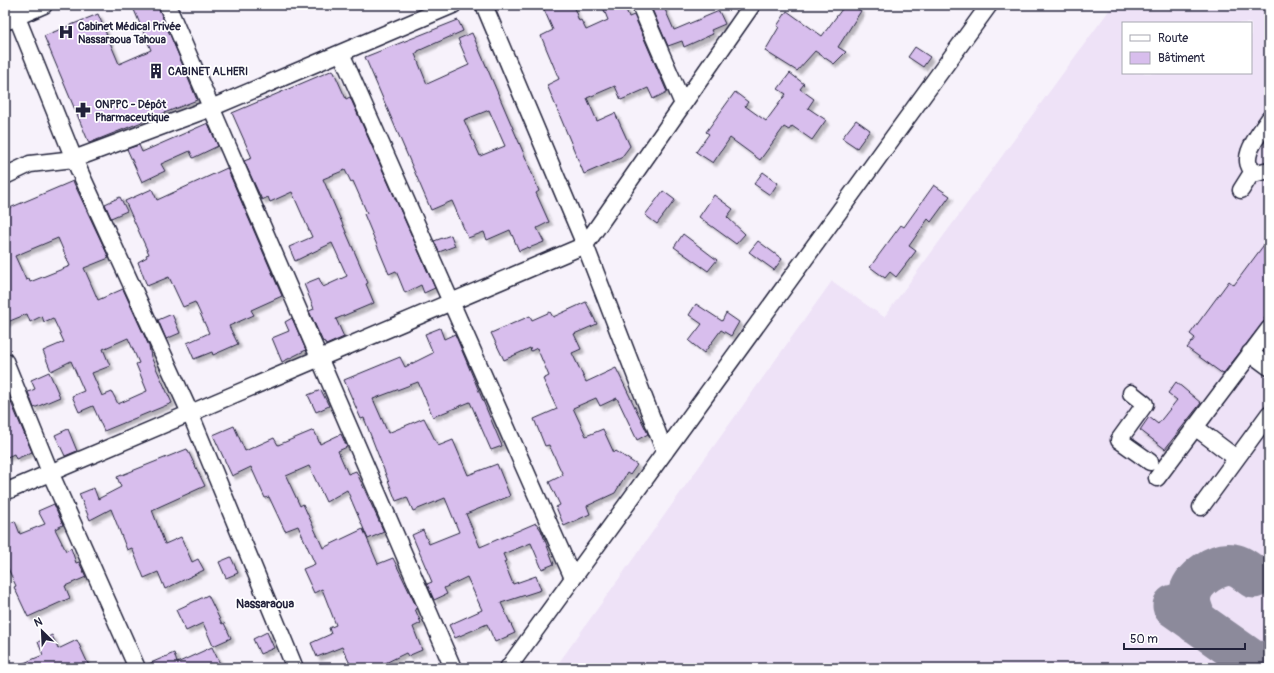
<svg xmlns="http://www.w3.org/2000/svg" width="1274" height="673" font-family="Pangolin,sans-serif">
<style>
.built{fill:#eee2f7;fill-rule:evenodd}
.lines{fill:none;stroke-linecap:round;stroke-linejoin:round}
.taxiway{stroke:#8c8a9b;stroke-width:43}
.building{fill:#d8beed;stroke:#22223b;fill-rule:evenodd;filter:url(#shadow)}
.minor-casing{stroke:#22223b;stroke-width:19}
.minor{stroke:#fff;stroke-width:16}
.labels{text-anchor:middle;stroke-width:3.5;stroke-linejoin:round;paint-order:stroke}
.poi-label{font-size:11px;font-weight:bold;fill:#22223b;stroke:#fff;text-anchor:start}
.neighbourhood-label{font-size:12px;font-weight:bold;fill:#22223b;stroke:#fff}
</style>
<defs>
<filter id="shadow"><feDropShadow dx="3.5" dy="3.5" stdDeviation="1" flood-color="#0004"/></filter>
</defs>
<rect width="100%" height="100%" fill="#f7f2fb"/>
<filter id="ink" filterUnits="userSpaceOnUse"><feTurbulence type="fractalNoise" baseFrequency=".025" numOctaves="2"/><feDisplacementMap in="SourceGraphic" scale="8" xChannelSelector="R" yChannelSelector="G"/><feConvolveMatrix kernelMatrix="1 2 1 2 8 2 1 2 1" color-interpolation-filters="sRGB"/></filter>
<g filter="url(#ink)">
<path class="built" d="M1113,5H1269V668H555L832,281L884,317ZM1123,23H1251V73H1123Z"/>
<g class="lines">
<path class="taxiway" d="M1174,606L1252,661L1269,664
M1196,622C1193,614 1188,604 1190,595C1192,579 1217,562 1233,565C1241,566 1248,573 1254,577"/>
</g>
<path class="building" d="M132,5H158L197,100L89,143L44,36L98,14L119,64L151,50Z
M542,5H573L579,21L581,20L586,30L608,20L602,5H624L629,17L634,15L667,92L653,99L648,88L621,100L615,86L587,98L597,121L615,113L630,146L621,158L584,174L547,85L559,79L541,36L553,30Z
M657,5H663L674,30L719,11L725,24L711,30L713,34L684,47L682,41L668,46L651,7Z
M845,5H853L861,11L838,47L846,52L834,64L815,51L797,71L765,51L779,27L777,26L787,11L822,36Z
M458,20L463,31L418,51V52L415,54L427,84L469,65L458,39L472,33L527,161L539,191L536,193L549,222L537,228L544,242L529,248L528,247L519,251L510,230L487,240L484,232L468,238L452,201L431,210L365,57ZM489,110L505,146L480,156L464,120Z
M915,47L930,57L923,67L908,57Z
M333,70L346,99L350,97L435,288L424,293L421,285L405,293L396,271L389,274L364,214L367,213L353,181L351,182L345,170L323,179L368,283L366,284L374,303L336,319L344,337L326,345L324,341L323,342L309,311L314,309L304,284L319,278L323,287L347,276L332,243L295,261L289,247L312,237L292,192L270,202L268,197L262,200L244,161L252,158L232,113Z
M790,73L804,84L800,89L814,99L808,108L826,120L812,140L792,126L789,130L784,127L760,160L730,138L713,163L696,152L709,134L706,132L735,92L748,102L745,106L766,121L786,94L778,89Z
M856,120L870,130L857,148L842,138Z
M208,123L218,146L193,158L190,151L161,164L165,171L142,182L127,149L139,145L142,152Z
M227,168L282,296L251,310L254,315L229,326L238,344L213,355L212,352L194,359L187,343L209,333L195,302L183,307L169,277L147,286L138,262L147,257L146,255L149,254L125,201L152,189L157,200Z
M763,172L778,183L770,195L754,184Z
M73,181L109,258L84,268L98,300L123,289L149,346L151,357L172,403L104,431L93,406L79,412L72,396L84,391L71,361L51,371L43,351L64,342L53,318L44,322L42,316L30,322L27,314L5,323V210ZM58,238L70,266L30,282L29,279L26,280L15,256ZM128,338L139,363L136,364L147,391L118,404L112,392L102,396L92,373L110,366L103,349Z
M934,185L950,196L931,222L928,219L909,246L916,251L896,277L890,272L885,278L870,267L901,225L904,227Z
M663,191L675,200L657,224L645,215Z
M714,195L733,209L727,217L745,234L736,244L699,217Z
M120,197L127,211L111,218L105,204Z
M683,234L717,260L708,271L674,247Z
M451,235L455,246L439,252L434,241Z
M1269,238V312L1264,319L1265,320L1223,374L1187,348L1195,338L1190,334L1229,281L1234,285Z
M758,241L782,259L774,270L749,252Z
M586,302L597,324L574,334L581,349L572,353L586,382L616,368L648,434L637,440L617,398L600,406L596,398L573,408L586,436L603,429L614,453L616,451L637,465L630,475L627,473L615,493L587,506L590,514L564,526L556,507L560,505L549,482L563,475L549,445L545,446L534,419L557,409L543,379L549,376L537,348L531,351L530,348L504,360L491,333L530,316L532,320L550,312L553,317Z
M696,304L722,321L726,313L739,322L731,336L721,330L704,353L689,341L702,324L689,315Z
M172,314L180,333L166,339L158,320Z
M292,318L306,350L282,362L272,338L289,331L285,322Z
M440,328L444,339L455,334L502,446L491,450L470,402L433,417L418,382L373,399L388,433L424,418L438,446L453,440L468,475L497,464L510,496L466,514L480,547L536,523L541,530L554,564L542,569L531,543L503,554L506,561L504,562L513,584L536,576L541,590L501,603L515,633L495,642L487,624L455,638L449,625L482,610L467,577L444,588L447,594L434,600L427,584L432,582L412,535L423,530L429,544L459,532L445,498L413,511L407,497L396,501L364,418L361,419L344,380L400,357L405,367L433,353L425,334Z
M49,372L60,397L34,408L28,392L35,389L31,380Z
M1176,382L1201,403L1165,449L1140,430L1149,417L1158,424L1177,400L1168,393Z
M321,390L329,406L316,412L308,395Z
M5,392L9,400H10L32,452L16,459L14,454L5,458Z
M234,426L245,451L274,438L278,445L314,430L320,444L341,434L347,447L338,451L348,474L356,471L384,532L368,539L347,490L326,502L309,466L286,476L300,506L303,504L323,548L363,529L378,564L393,558L417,608L415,609L421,623L413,627L422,650L408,656L406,653L375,668H352L342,647L317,657L311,643L331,634L329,628L336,625L322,589L314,593L303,569L315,564L298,526L285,531L269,497L265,498L251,467L232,476L213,435Z
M68,429L77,451L65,456L55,435Z
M187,449L205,486L152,510L165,544L181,537L192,562L198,559L204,570L165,589L158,572L144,578L132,548L127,550L111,509L90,520L79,494L94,488L98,499L121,487L117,477Z
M54,504L63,525L55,529L66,551L71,548L76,563L79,562L86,577L65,586L70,598L28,617L14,587L16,586L5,562V525L15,521L20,534L45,524L38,511Z
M231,557L238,573L226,578L219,562Z
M208,595L222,624L224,623L231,638L213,646L203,623L186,631L176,610Z
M267,632L274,648L260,654L253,639Z
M52,635L58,649L77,640L90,668H12L43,655L38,642Z
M212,647L222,668H146V665L174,653L177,663Z"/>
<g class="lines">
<g class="minor-casing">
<path id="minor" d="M12,5L74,159L190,413L295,668
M167,5L453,668
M484,5L585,245L665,452
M640,5L683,104
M5,22L44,5
M341,53L573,578
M1269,119C1261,132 1234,162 1257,173L1269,170
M5,176L30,164L74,159L211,108L453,5
M1241,190L1253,171
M1250,353L1269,367
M5,361L50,472L137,668
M1131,393L1145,404L1119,440L1150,462
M1195,427L1236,458
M1157,478L1269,329
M5,492L585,245L752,5
M1201,507L1269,414
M508,668L989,5"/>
</g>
<use href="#minor" class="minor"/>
</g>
</g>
<defs>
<g id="hospital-bare" transform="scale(1.2)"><path d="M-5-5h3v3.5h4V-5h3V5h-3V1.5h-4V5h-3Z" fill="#22223b" stroke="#fff" stroke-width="2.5" paint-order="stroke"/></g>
<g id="building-bare" transform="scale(1.2)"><path d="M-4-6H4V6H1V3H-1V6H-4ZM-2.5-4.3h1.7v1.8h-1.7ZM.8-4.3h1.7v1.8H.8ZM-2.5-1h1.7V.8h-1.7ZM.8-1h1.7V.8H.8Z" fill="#22223b" stroke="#fff" stroke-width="2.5" paint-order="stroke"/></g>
<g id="pharmacy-bare" transform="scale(1.2)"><path d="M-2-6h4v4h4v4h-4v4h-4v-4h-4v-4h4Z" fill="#22223b" stroke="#fff" stroke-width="2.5" paint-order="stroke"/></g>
</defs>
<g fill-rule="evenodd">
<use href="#hospital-bare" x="66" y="32"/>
<use href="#building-bare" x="156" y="71"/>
<use href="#pharmacy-bare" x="83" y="110"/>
</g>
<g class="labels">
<g class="poi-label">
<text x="78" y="30">Cabinet Médical Privée<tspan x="78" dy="13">Nassaraoua Tahoua</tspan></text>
<text x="168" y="75">CABINET ALHERI</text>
<text x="95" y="108">ONPPC - Dépôt<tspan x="95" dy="13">Pharmaceutique</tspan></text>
</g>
<g class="neighbourhood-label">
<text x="265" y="608">Nassaraoua</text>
</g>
</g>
<rect width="1274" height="673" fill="none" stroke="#fff" stroke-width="20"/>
<rect x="10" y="10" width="1254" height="653" fill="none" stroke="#22223b" stroke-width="1.5" filter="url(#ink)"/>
<rect x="1122" y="22" width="130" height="52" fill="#ffffff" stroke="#a7a7b1"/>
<rect x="1130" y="35" width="20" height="6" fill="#ffffff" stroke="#a7a7b1"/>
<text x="1158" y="42" font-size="12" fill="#22223b">Route</text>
<rect x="1130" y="52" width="20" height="12" fill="#d8beed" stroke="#a7a7b1"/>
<text x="1158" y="62" font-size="12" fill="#22223b">Bâtiment</text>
<g transform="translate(42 631) rotate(336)" stroke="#ffffff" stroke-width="3" paint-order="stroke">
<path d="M0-3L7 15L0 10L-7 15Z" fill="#22223b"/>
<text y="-6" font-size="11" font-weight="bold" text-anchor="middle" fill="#22223b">N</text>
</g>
<path d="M1124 643v6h121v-6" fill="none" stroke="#22223b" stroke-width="2"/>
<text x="1130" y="643" font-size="12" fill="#22223b" stroke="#ffffff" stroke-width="3" paint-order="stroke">50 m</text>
</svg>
